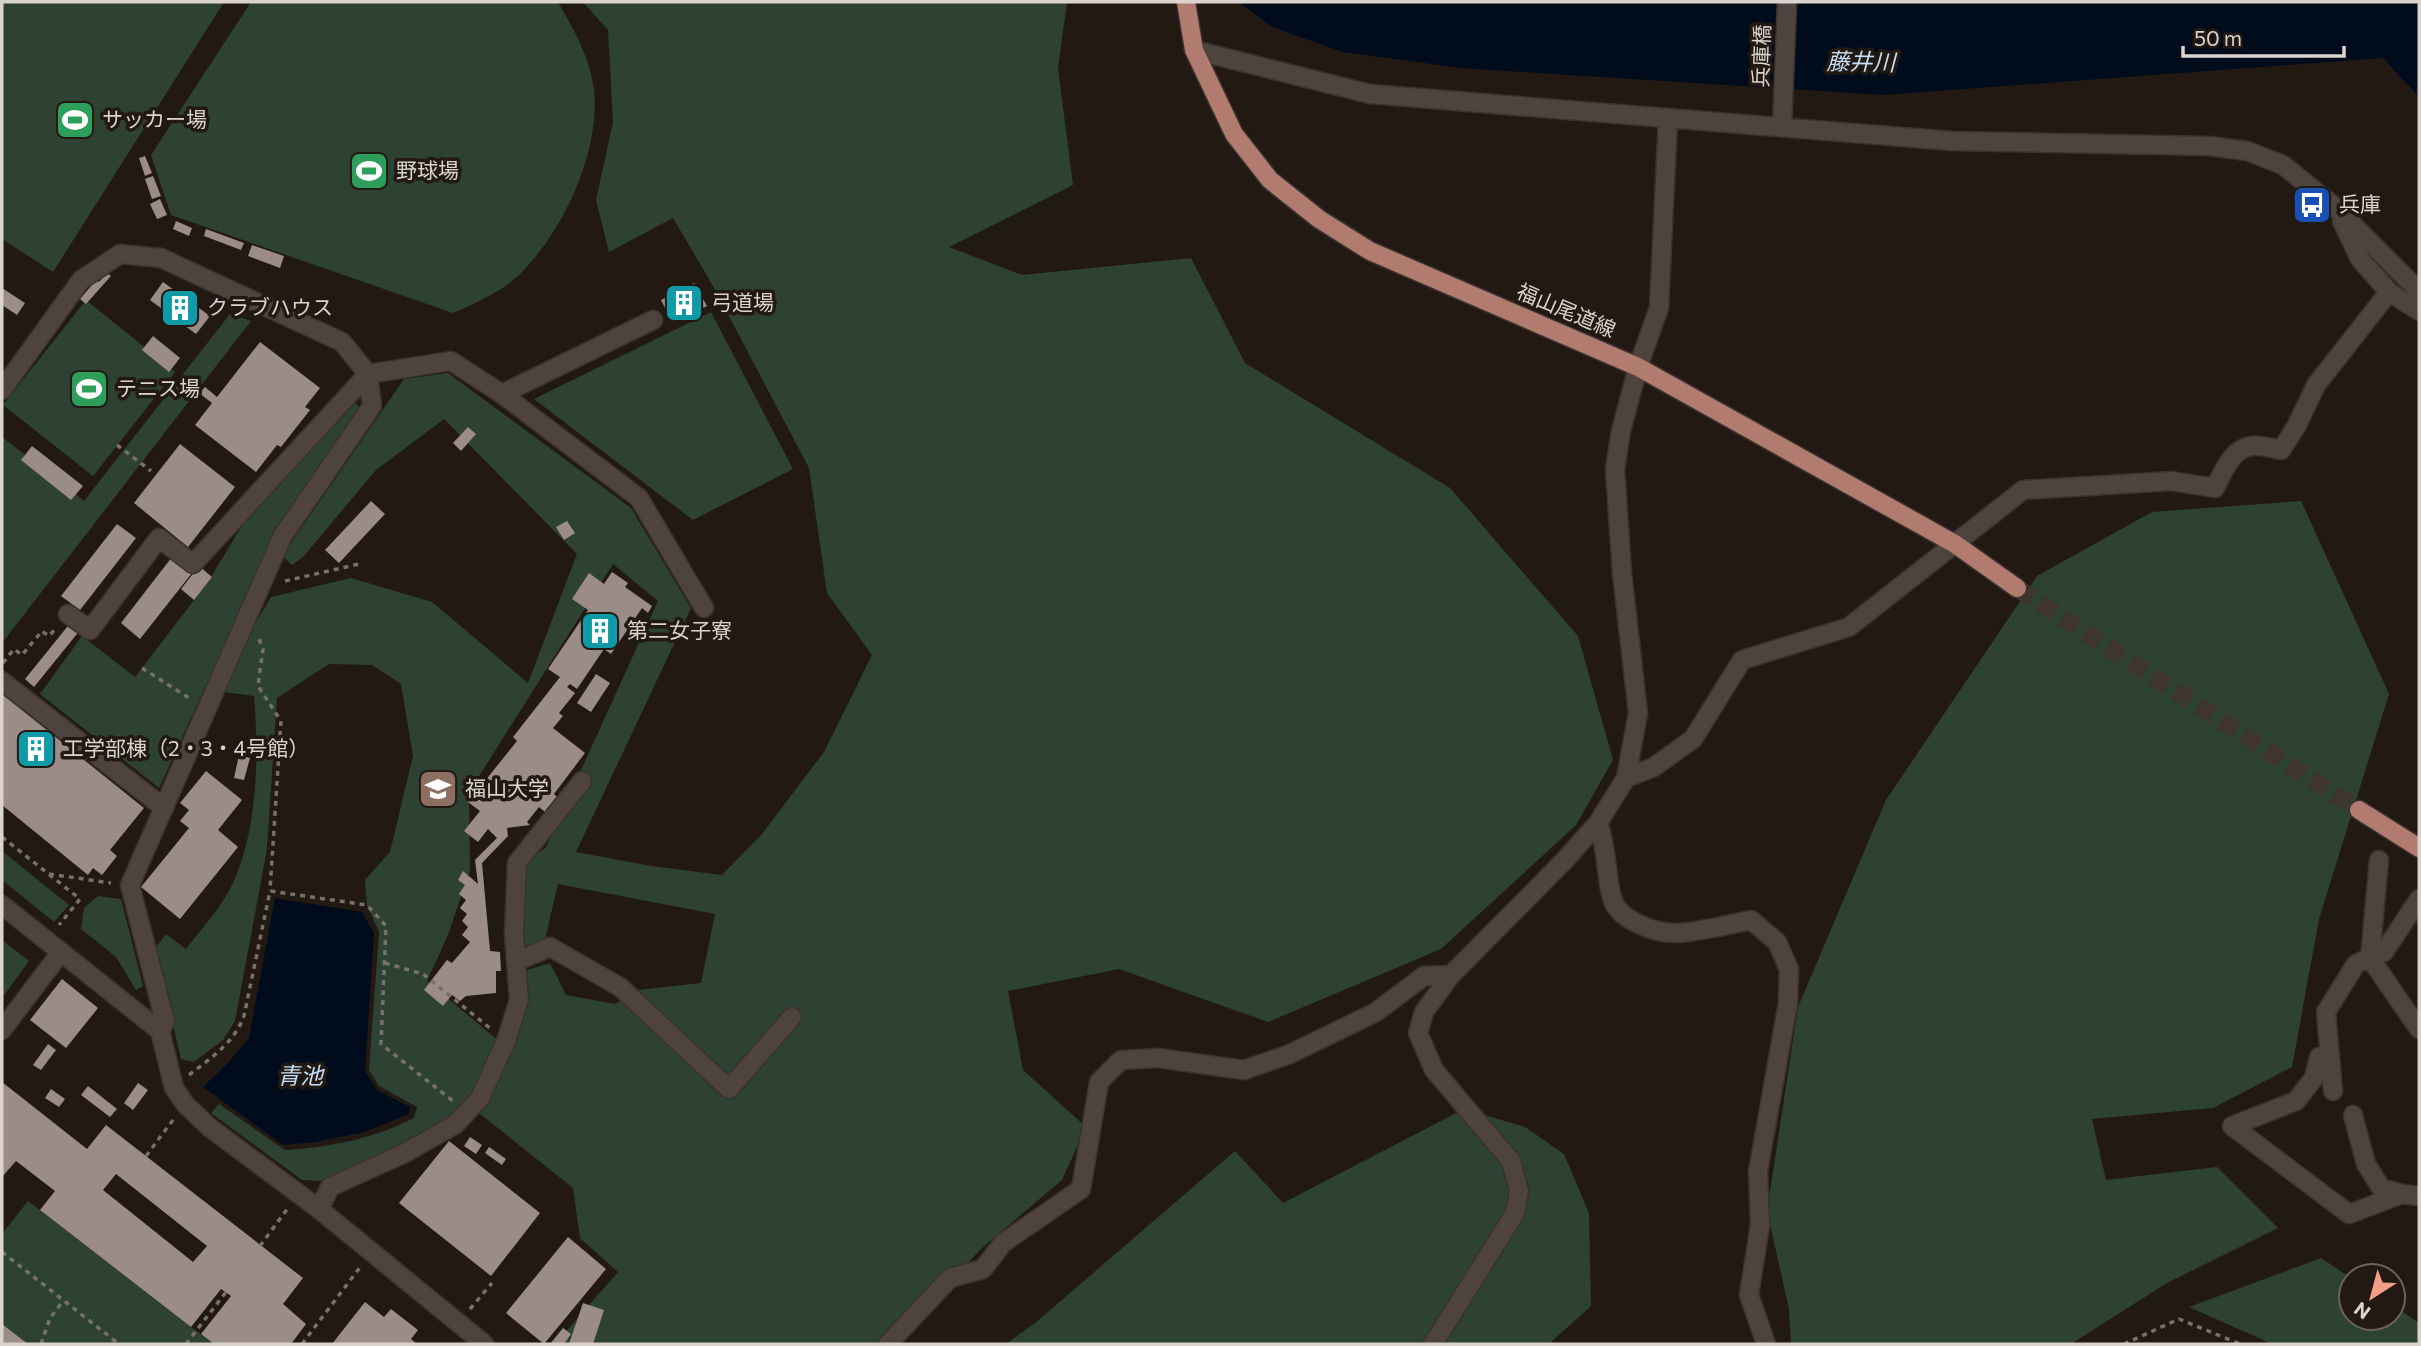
<svg xmlns="http://www.w3.org/2000/svg" width="2421" height="1346" font-family="Commissioner,'Noto Sans JP',sans-serif">
<style>
.green{fill:#2d4233}
.water{fill:#000b1c}
.building{fill:#9b8c88;fill-rule:evenodd}
.lines{fill:none;stroke-linecap:round;stroke-linejoin:round}
.major-tunnel{stroke:#3e352f;stroke-width:18;stroke-dasharray:18 9;stroke-linecap:butt}
.minor-casing{stroke:#39322f;stroke-width:21}
.major-casing{stroke:#39322f;stroke-width:21}
.path{stroke:#78706a;stroke-width:3.5;stroke-dasharray:5 5;stroke-linecap:butt}
.minor{stroke:#4f443d;stroke-width:18}
.major{stroke:#b17c6f;stroke-width:18}
.labels{text-anchor:middle;stroke-width:7;stroke-linejoin:round;paint-order:stroke}
.street-label{font-size:21px;fill:#dad3ce;stroke:#231913}
.poi-label{font-size:21px;fill:#dad3ce;stroke:#231913;text-anchor:start}
.water-label{font-size:23px;font-style:italic;fill:#c5dff8;stroke:#231913}
</style>
<rect width="100%" height="100%" fill="#231913"/>
<path class="green" d="M2,2H224L53,272L2,239Z
M251,2H558C574,30 590,57 594,91C600,152 564,229 522,272C503,291 478,302 453,313L171,215L151,155Z
M583,2H1067L1058,68L1073,185L949,247L1022,275L1191,258L1245,363L1450,488L1578,636L1613,760L1576,825L1441,949L1268,1022L1119,969L1008,991L1023,1070L1086,1127L1062,1180L982,1248L890,1344H555L618,1272L580,1238L573,1188L479,1113L507,1056L524,971L550,963L566,995L615,1004L638,990L701,983L715,914L558,884L545,939L520,949L523,865L546,847L658,601L613,564L469,792L470,870L448,935L427,981L500,1042L474,1096L459,1115L385,1156L322,1181L302,1180L211,1113L219,1104L285,1150C331,1147 373,1139 414,1118L417,1107L379,1086L369,1070L379,932L367,905L365,880L390,852L413,756L401,684L372,665L329,664L277,698L267,849L235,1021L223,1040L194,1062L181,1059L155,948L166,934L186,949C202,928 222,907 233,883C258,829 259,753 254,696L223,692L240,649L271,597L351,578L432,602L528,683L577,554L444,419L376,470L303,557L292,565L282,556L404,379L448,373L631,508L691,608L576,852L651,866L722,875L762,834L824,752L872,655L827,593L809,468L713,286L673,218L609,252L596,200L613,122L608,30Z
M86,300L175,372L93,476L3,405Z
M711,312L793,469L693,520L534,399Z
M230,314L251,321L2,643V437L84,501Z
M353,400L361,409L274,531L244,602L159,788L40,694L82,636L135,677L208,582L246,519Z
M2301,501L2389,694L2319,919L2292,1067L2213,1108L2092,1119L2106,1180L2217,1167L2278,1228L2167,1283L2071,1344H1791L1789,1309L1767,1211L1798,1007L1886,800L2037,576L2152,512Z
M2,851L69,905L54,922L2,880Z
M98,896L121,899L143,986L136,990L116,957L81,929L84,908Z
M2,940L29,961L2,998Z
M1464,1109L1525,1127L1564,1154L1589,1213L1591,1306L1549,1344H1006L1035,1323L1235,1151L1283,1203Z
M28,1201L191,1327L214,1344H28L2,1324V1234Z
M2321,1258L2351,1278V1318H2393V1305L2419,1323V1344H2272L2189,1307Z"/>
<path class="water" d="M1239,2H2419V97L2383,58L1883,95L1461,68L1343,52L1272,27Z
M275,898L362,912L374,933L365,1071L377,1090L410,1107L409,1114L365,1132L315,1142L283,1145L203,1087L227,1064L249,1038Z"/>
<path class="building" d="M145,156L152,173L145,176L139,158Z
M153,176L161,196L152,199L145,179Z
M160,199L167,215L157,219L150,204Z
M176,221L192,228L189,236L173,229Z
M206,229L244,243L241,250L204,236Z
M252,245L284,256L280,268L248,256Z
M107,273L111,276L86,304L80,299L96,280L99,282Z
M163,282L210,316L196,334L150,300Z
M694,283L707,306L672,322L661,300Z
M2,288L25,303L17,315L2,305Z
M153,336L180,358L169,372L142,350Z
M260,342L320,388L305,407L310,410L281,447L277,445L256,472L195,425L212,403L199,393L205,387L217,397Z
M468,427L476,434L461,451L453,443Z
M180,444L235,487L188,547L134,503Z
M32,446L83,486L71,500L21,460Z
M371,501L385,514L339,563L325,550Z
M567,521L575,533L564,540L556,527Z
M117,524L136,538L80,610L61,596Z
M172,557L192,573L140,639L121,623Z
M199,566L212,577L194,600L181,589Z
M612,572L628,583L625,587L652,606L648,613L642,608L611,654L604,649L577,689L570,684L567,687L575,693L559,713L563,716L553,728L585,753L554,794L557,797L545,812L539,807L527,822L530,825L507,828L508,836L482,863L490,951L500,952L501,971H496V993L466,996L460,1001L452,995L443,1006L424,990L447,960L452,963L470,942L462,935L468,927L462,921L467,914L460,908L466,900L459,894L465,885L458,880L463,871L478,884L475,860L497,838L488,829L478,842L464,831L480,811L468,802L517,741L513,737L560,677L548,669L588,610L572,599L589,573L604,584Z
M76,616L85,624L34,687L25,679Z
M596,674L610,683L591,712L577,703Z
M2,694L144,808L110,850L117,856L102,875L93,868L88,875L2,805Z
M239,755L250,758L244,780L234,778Z
M206,771L242,800L218,830L238,847L180,919L141,887L189,828L180,821L189,810L180,803Z
M62,979L98,1008L66,1048L30,1020Z
M48,1044L56,1050L41,1070L33,1065Z
M2,1082L87,1149L106,1125L303,1278L283,1304L306,1324L291,1344H214L201,1334L231,1296L221,1289L191,1327L40,1210L55,1191L16,1161L2,1177ZM116,1174L207,1246L193,1262L103,1190Z
M138,1083L148,1090L133,1110L124,1103Z
M88,1086L117,1109L110,1117L81,1095Z
M51,1089L65,1099L59,1107L45,1098Z
M470,1137L482,1145L476,1154L464,1146Z
M449,1141L540,1213L491,1276L399,1203Z
M489,1147L506,1159L502,1165L485,1153Z
M568,1237L606,1269L544,1344L506,1313Z
M365,1302L384,1317L391,1309L418,1330L411,1339L417,1344H332Z
M583,1303L604,1310L593,1344H569Z
M2,1324L28,1344H2Z
M563,1328L571,1334L564,1344H550Z"/>
<g class="lines">
<path class="major-tunnel" d="M2017,588L2359,810"/>
<g class="minor-casing">
<path id="minor" d="M1194,50L1370,94L1952,141L2209,146L2247,151L2283,165L2336,208L2419,291
M1782,127L1787,2
M2342,221L2360,259L2389,292L2419,311
M2,390L81,280L120,254L161,258L342,342L368,374L372,406L282,537L130,885L165,1022L160,1031
M502,394L653,320
M68,614L90,630L159,538L193,564L368,374L451,361L502,394L639,498L704,608
M2,681L164,808
M1626,778L1654,767L1693,739L1742,660L1849,627L2023,490L2171,481L2215,488C2223,472 2232,448 2252,446C2261,445 2272,448 2281,450L2296,427L2316,385L2389,292
M1598,823C1608,850 1605,872 1612,898C1618,920 1654,933 1675,933C1697,933 1729,924 1751,920L1777,942L1789,969L1788,1003L1758,1171L1760,1225L1749,1295L1766,1344
M2379,860L2370,958L2419,1029
M2,905L160,1031L174,1088L185,1104L209,1127L319,1209L484,1344
M517,961L550,947L620,987L729,1089L792,1017
M2,1030L61,952
M2333,1091L2326,1012L2356,964L2384,952L2419,899
M2353,1115L2366,1164L2381,1188L2402,1194
M2232,1126L2349,1214L2402,1194L2419,1196
M2232,1126L2296,1101L2314,1078L2319,1057L2330,1053
M319,1209L330,1187L403,1154L456,1124L480,1098L506,1041L519,1000L514,934L517,863L582,781
M888,1344L950,1278L983,1269L1003,1243L1081,1189L1099,1082L1121,1060L1158,1058L1244,1070L1290,1054L1376,1012L1424,976L1451,975
M1433,1344L1515,1213L1519,1191L1511,1161L1434,1070L1418,1033L1424,1012L1451,975L1564,861L1598,823L1626,778L1638,713L1622,573L1615,469L1621,431L1638,367L1659,308L1668,118"/>
</g>
<g class="major-casing">
<path id="major" d="M1186,2L1194,50L1234,134L1270,180L1319,219L1370,251L1638,367L1955,544L2017,588
M2359,810L2419,848"/>
</g>
<path class="path" d="M117,445L151,471
M285,581L359,564
M259,639L263,649L258,686L281,721L270,891
M3,663L14,649L22,655L42,631L49,636L57,627
M142,668L189,698
M2,837L80,899L59,925
M49,874L111,883
M385,963L423,974L491,1029
M189,1075C211,1058 234,1043 244,1016L270,891L367,905L386,926L381,1044L453,1101
M146,1156L173,1120
M260,1246L288,1208
M2,1252L119,1344
M470,1309L492,1283
M41,1344L50,1318L63,1301
M186,1344L226,1292
M302,1344L361,1266
M2124,1344L2179,1319L2240,1344"/>
<use href="#minor" class="minor"/>
<use href="#major" class="major"/>
</g>
<defs>
<g id="stadium-square" transform="scale(2.0125)"><rect x="-9" y="-9" width="18" height="18" rx="4" fill="#2e9e5b" stroke="#231913"/><path d="M0-5a6.5 5 0 1 0 0 10a6.5 5 0 1 0 0-10ZM-3.5-1.8h7v3.6h-7Z" fill="#fff"/></g>
<g id="bus-square" transform="scale(2.0125)"><rect x="-9" y="-9" width="18" height="18" rx="4" fill="#1a4fb4" stroke="#231913"/><path d="M-5-6H5V4H4V6H2V4H-2V6H-4V4H-5ZM-3.5-4V0h7V-4ZM-3.5 1.2v1.5H-2V1.2ZM2 1.2v1.5H3.5V1.2Z" fill="#fff"/></g>
<g id="building-square" transform="scale(2.0125)"><rect x="-9" y="-9" width="18" height="18" rx="4" fill="#0f9aa8" stroke="#231913"/><path d="M-4-6H4V6H1V3H-1V6H-4ZM-2.5-4.3h1.7v1.8h-1.7ZM.8-4.3h1.7v1.8H.8ZM-2.5-1h1.7V.8h-1.7ZM.8-1h1.7V.8H.8Z" fill="#fff"/></g>
<g id="university-square" transform="scale(2.0125)"><rect x="-9" y="-9" width="18" height="18" rx="4" fill="#8d6e63" stroke="#231913"/><path d="M0-5L7-2L0 1L-7-2ZM-4 1L0 2.5L4 1V4Q0 6-4 4Z" fill="#fff"/></g>
</defs>
<g fill-rule="evenodd">
<use href="#stadium-square" x="75" y="120"/>
<use href="#stadium-square" x="369" y="171"/>
<use href="#bus-square" x="2312" y="205"/>
<use href="#building-square" x="684" y="303"/>
<use href="#building-square" x="180" y="308"/>
<use href="#stadium-square" x="89" y="389"/>
<use href="#building-square" x="600" y="631"/>
<use href="#building-square" x="36" y="749"/>
<use href="#university-square" x="438" y="789"/>
</g>
<g class="labels">
<g class="street-label">
<text transform="translate(1762 56) rotate(-88)" y="7">兵庫橋</text>
<text transform="translate(1566 311) rotate(23)" y="7">福山尾道線</text>
</g>
<g class="poi-label">
<text x="102" y="127">サッカー場</text>
<text x="396" y="178">野球場</text>
<text x="2339" y="212">兵庫</text>
<text x="711" y="310">弓道場</text>
<text x="207" y="315">クラブハウス</text>
<text x="116" y="396">テニス場</text>
<text x="627" y="638">第二女子寮</text>
<text x="63" y="756">工学部棟（2・3・4号館）</text>
<text x="465" y="796">福山大学</text>
</g>
<g class="water-label">
<text transform="translate(1861 62) rotate(1)" y="8">藤井川</text>
<text x="300" y="1084">青池</text>
</g>
</g>
<rect width="2421" height="1346" fill="none" stroke="#dad3ce" stroke-width="7"/>
<g transform="translate(2372 1297) rotate(216)"><circle r="33" fill="#231913" stroke="#6c635e" stroke-width="2"/>
<path d="M0-5L12 26L0 18L-12 26Z" fill="#f49e8a"/>
<text y="-10" font-size="19" font-weight="bold" text-anchor="middle" fill="#dad3ce">N</text>
</g>
<path d="M2183 46v10h161v-10" fill="none" stroke="#dad3ce" stroke-width="3.5"/>
<text x="2194" y="46" font-size="21" fill="#dad3ce" stroke="#231913" stroke-width="5" paint-order="stroke">50 m</text>
</svg>
